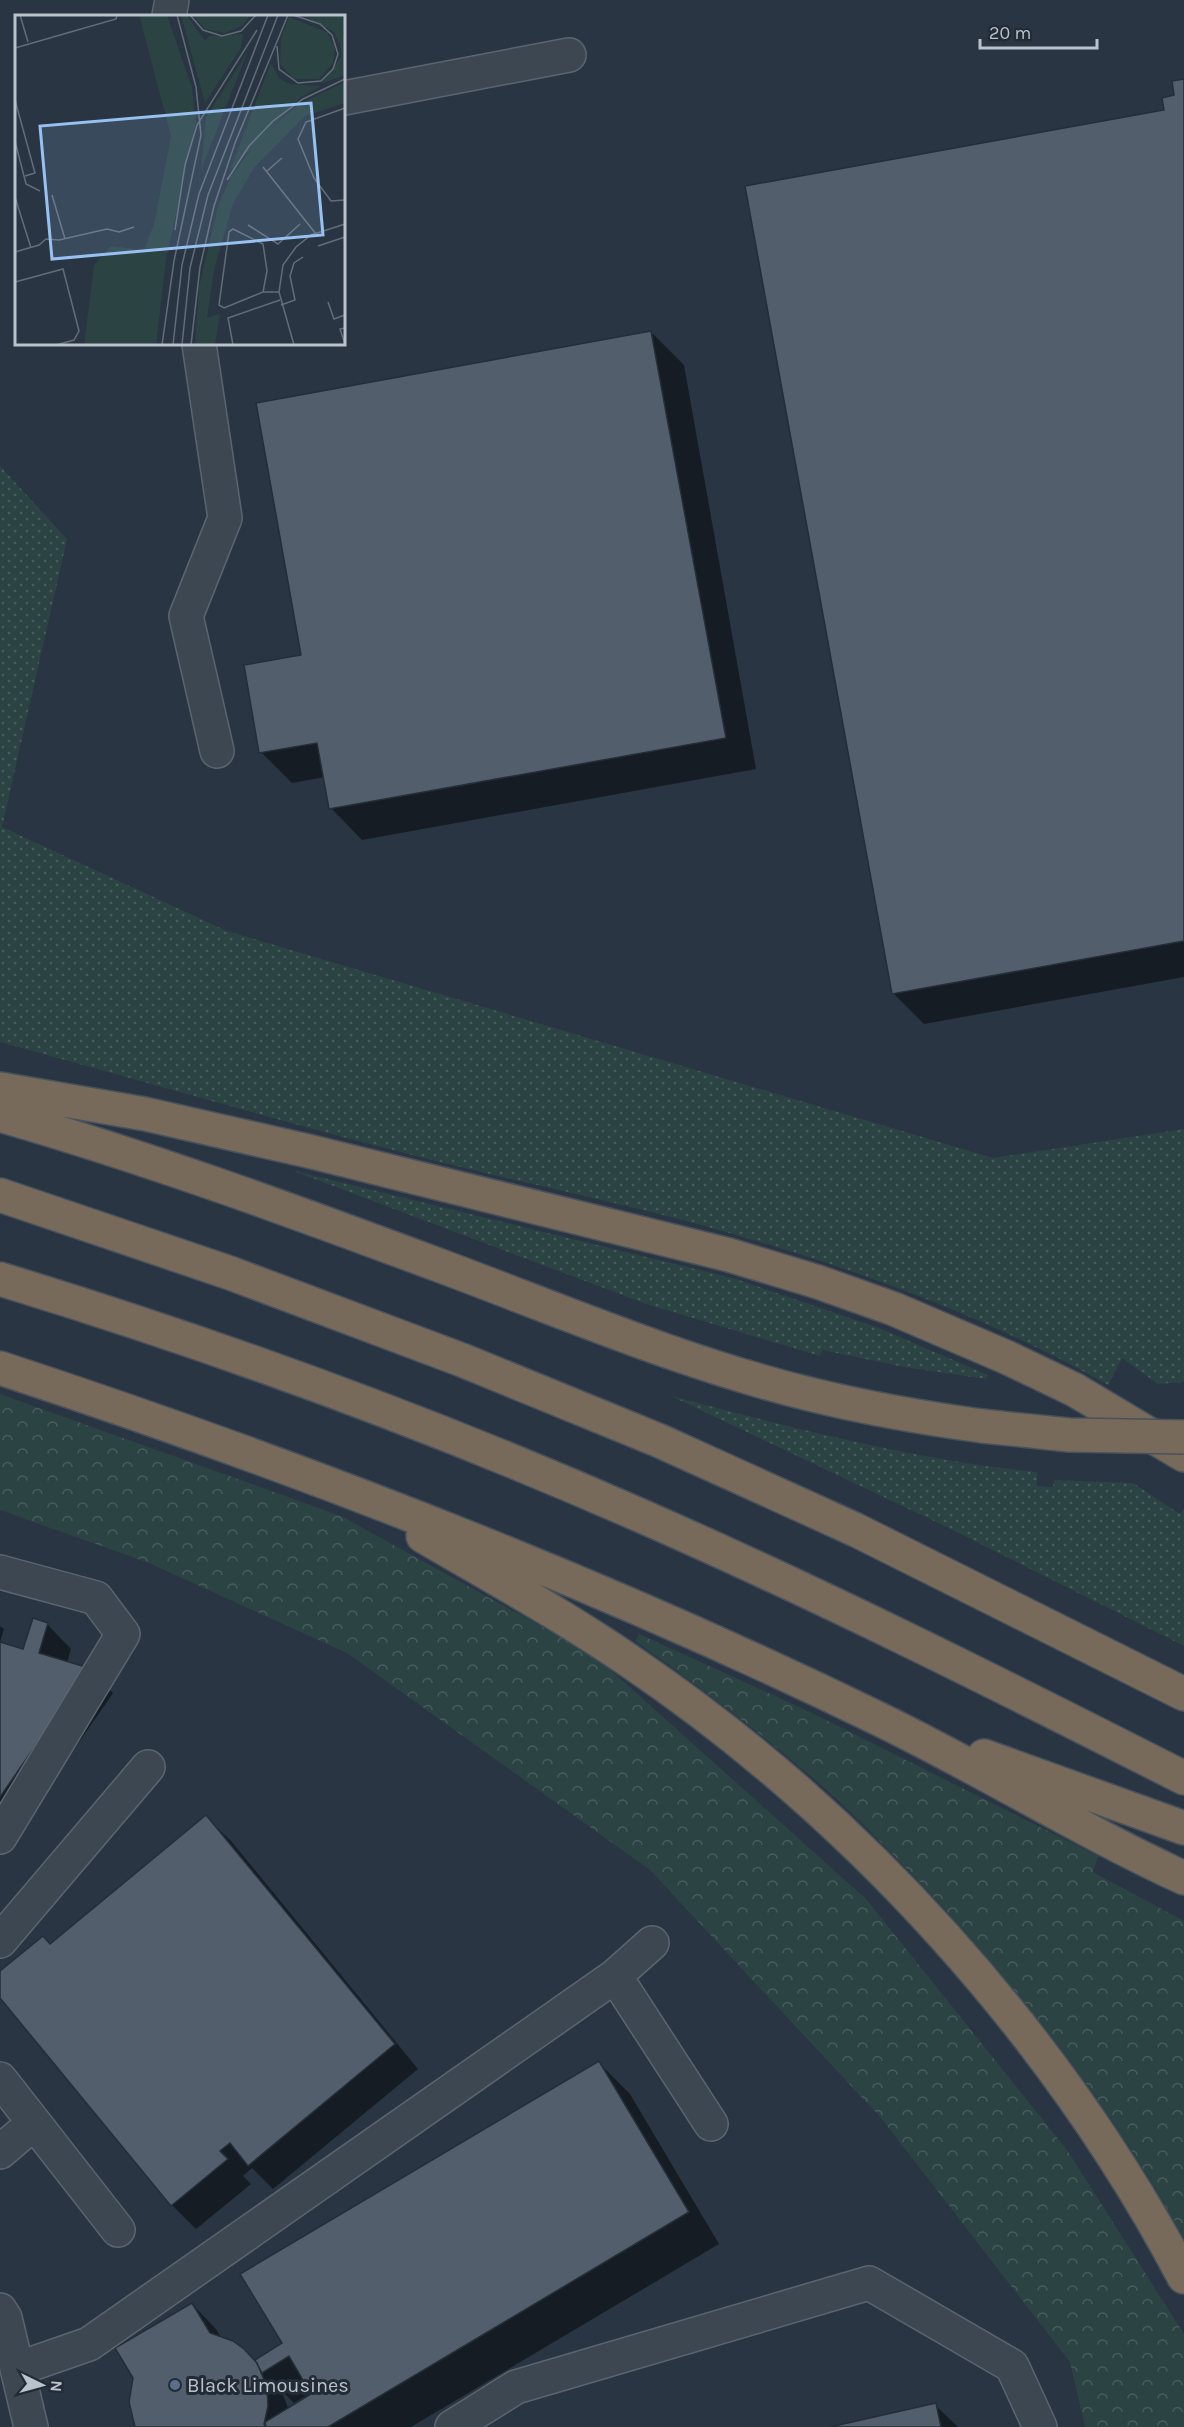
<svg xmlns="http://www.w3.org/2000/svg" width="1184" height="2427" font-family="Karla,sans-serif">
<style>
.grass{fill:url(#grass-dots)}
.forest{fill:url(#forest-crowns)}
.shadow{fill:#0007;fill-rule:evenodd}
.building{fill:#525e6c;stroke:#242e39;stroke-width:1.5}
.lines{fill:none;stroke-linecap:round;stroke-linejoin:round}
.minor-casing{stroke:#5b656f;stroke-width:36}
.highway-casing{stroke:#48525c;stroke-width:36}
.minor{stroke:#3d4751;stroke-width:33}
.highway{stroke:#776a5b;stroke-width:33}
.highway-bridge-casing{stroke:#48525c;stroke-width:36;stroke-linecap:butt}
.highway-bridge{stroke:#776a5b;stroke-width:33}
.service-dot{fill:#5c6f8a;stroke:#222c37;stroke-width:2}
.labels{text-anchor:middle;stroke-width:6;stroke-linejoin:round;paint-order:stroke}
.poi-label{font-size:20px;fill:#bac2cb;stroke:#222c37;text-anchor:start}
.inset-road{fill:none;stroke:#636d79;stroke-width:1.5}
.view{fill:#98c1f2;fill-opacity:0.15;stroke:#98c1f2;stroke-width:3}
.inset-edge{fill:none;stroke:#bac2cb;stroke-width:3}
</style>
<defs>
<pattern id="grass-dots" width="8" height="8" patternUnits="userSpaceOnUse" patternTransform="scale(1.5)"><rect width="8" height="8" fill="#2c4344"/><path d="M2 2h.1M6 6h.1" fill="none" stroke="#485c5e" stroke-width="1.8" stroke-linecap="round"/></pattern>
<pattern id="forest-crowns" width="20" height="18" patternUnits="userSpaceOnUse" patternTransform="scale(1.5)"><rect width="20" height="18" fill="#2c4344"/><path d="M2 6a3 3 0 1 1 6 0M12 15a3 3 0 1 1 6 0" fill="none" stroke="#485c5e"/></pattern>
</defs>
<rect width="100%" height="100%" fill="#293542"/>
<path class="grass" d="M0,466L67,539L2,827L227,931L993,1158L1184,1129V1382L1158,1384L1122,1358L1108,1385C978,1311 833,1261 690,1222C603,1199 515,1181 428,1159C285,1123 143,1081 0,1042Z
M291,1170L736,1279L879,1328L988,1375L986,1379L904,1367L822,1350L820,1356L646,1304Z
M671,1396C791,1427 913,1460 1037,1472V1486L1053,1487L1054,1480L1133,1483L1180,1514L1184,1509V1646L953,1530Z"/>
<path class="forest" d="M0,1394L341,1516L595,1656L866,1899L1067,2150L1184,2334V2427H1085L1070,2362L881,2118L650,1870L347,1653L149,1563L0,1510Z
M639,1634L810,1712L1098,1856L1093,1872L1184,1921V2239C1115,2112 1025,1995 927,1890C893,1854 858,1818 821,1785C761,1733 699,1686 635,1641Z"/>
<path class="shadow" d="M1184,80V977L924,1024L893,993L1166,111Z
M653,334L684,365L756,769L362,840L331,808L325,777L292,783L261,752L303,656L258,404Z
M47,1624L71,1649L67,1663L88,1669L113,1693L6,1848L0,1846V1643L24,1651Z
M0,1626L4,1629L0,1642Z
M206,1817L231,1841L418,2069L273,2189L252,2168L243,2176L251,2184L196,2229L172,2205L0,1995V1973L51,1945Z
M599,2063L630,2094L719,2244L411,2427H138L192,2304L216,2329L222,2339L255,2361L284,2344ZM281,2390L294,2403L314,2391L315,2393L289,2410Z
M935,2405L958,2427H837Z"/>
<path class="building" d="M1184,79V941L892,994L745,186L1164,110L1162,98L1174,95L1172,81Z
M651,331L726,738L329,809L317,743L259,753L244,665L301,655L256,403Z
M33,1618L48,1623L39,1653L89,1668L0,1797V1642L23,1649Z
M206,1815L395,2044L248,2166L230,2143L220,2151L228,2159L171,2206L0,1998V1971L43,1936L50,1944Z
M599,2061L689,2212L328,2427H266L265,2422L311,2394L289,2356L262,2373L255,2360L282,2343L240,2274Z
M192,2303L210,2333L233,2341L244,2349L257,2363L267,2387L268,2406L264,2424L266,2427H135L129,2402L133,2378L115,2348Z
M936,2403L941,2427H830Z"/>
<g class="lines">
<g class="minor-casing">
<path id="minor" d="M169,16L172,0
M344,98L569,55
M199,344L225,518L186,616L217,751
M0,1572L96,1598L123,1634L0,1837
M0,1941L148,1767
M615,1976L711,2124
M0,2079L118,2230
M0,2152L34,2123
M0,2310L5,2318L31,2427
M17,2369L89,2344L615,1976L652,1943
M452,2427L516,2387L869,2283L1012,2366L1040,2427"/>
</g>
<g class="highway-casing">
<path id="highway" d="M0,1089L145,1114L308,1151L729,1255L818,1282L894,1309L1006,1357L1075,1390L1184,1455
M0,1115C149,1158 296,1212 441,1266C562,1311 683,1363 809,1394C866,1408 923,1418 982,1426
M0,1195L230,1273L462,1360L660,1441L856,1530L1184,1694
M0,1279C216,1345 430,1423 637,1514C822,1595 1003,1686 1184,1778
M0,1368C301,1467 594,1580 879,1719C982,1769 1080,1830 1184,1878
M423,1536C493,1577 564,1616 631,1662C858,1816 1056,2035 1184,2277
M984,1756L1184,1828"/>
</g>
<use href="#minor" class="minor"/>
<use href="#highway" class="highway"/>
<g class="highway-bridge-casing">
<path id="highway-bridge" d="M982,1426L1069,1435L1184,1437"/>
</g>
<use href="#highway-bridge" class="highway-bridge"/>
</g>
<circle class="service-dot" cx="175" cy="2385" r="6"/>
<g class="labels">
<g class="poi-label">
<text x="187" y="2392">Black Limousines</text>
</g>
</g>
<g transform="translate(15 15)">
<rect width="330" height="330" fill="#293542"/>
<path d="M124,0H152L177,73L181,106L151,245L141,330H69L79,250L96,231L129,235L139,209L156,121ZM166,0H172L190,26L194,21L228,19L226,33L190,88ZM287,0H330V60L306,69L326,42L325,29L318,16ZM274,2L312,17L320,33L318,48L304,64H279L265,49L266,23ZM233,36L216,79L186,155L191,102Z" fill="#2c4344"/>
<path d="M178,0H236L227,11L210,18L190,14ZM256,48L264,63L274,69L306,71L285,83L214,157ZM330,67V88L290,101L239,153L218,189L199,255L192,303L205,299L200,330H180L184,272L203,191L216,161L241,128L267,103L286,88Z" fill="#2c4344"/>
<path class="inset-road" d="M5,0L13,27M175,0L188,15L207,21L226,16L241,0M262,31L264,54L283,68L306,66L318,54L323,39L317,20L305,9L278,0M0,33L101,4L102,0M0,85L20,158L10,161M330,93L291,107L283,124L299,163L316,186L330,185M0,126L11,169L25,176M248,152L301,219M252,156L267,143M212,165L234,131L258,106L288,84L330,64M37,180L50,224M0,182L16,233M233,210L263,229L285,209M160,215L170,150L182,110L242,15M303,231L330,222M0,237L24,230L31,224L44,225L92,214L104,217L119,212M0,267L48,254L64,316L59,325L41,330M248,277L209,293L204,290L214,217L218,214L248,229L252,256L248,277H264M313,287L319,304L330,300M266,290L280,285L275,261L279,248L288,242M330,313L325,314L330,329M147,330L159,246L186,120L181,72L162,0M158,330L167,250L184,179L253,0M167,330L175,253L193,180L263,0M176,330L185,252L199,191L220,128L273,0M218,330L213,303L265,285M279,330L264,277L268,250L281,232L296,220L330,209"/>
<path class="view" d="M296,88L308,220L37,244L25,111Z"/>
<rect width="330" height="330" class="inset-edge"/>
</g>
<g transform="translate(42 2385) rotate(95)" stroke="#222c37" stroke-width="4.5" paint-order="stroke">
<path d="M0-4.5L10 22L0 15L-10 22Z" fill="#bac2cb"/>
<text y="-9" font-size="16" font-weight="bold" text-anchor="middle" fill="#bac2cb">N</text>
</g>
<path d="M980 39v9h117v-9" fill="none" stroke="#bac2cb" stroke-width="3"/>
<text x="989" y="39" font-size="18" fill="#bac2cb" stroke="#222c37" stroke-width="4.5" paint-order="stroke">20 m</text>
</svg>
